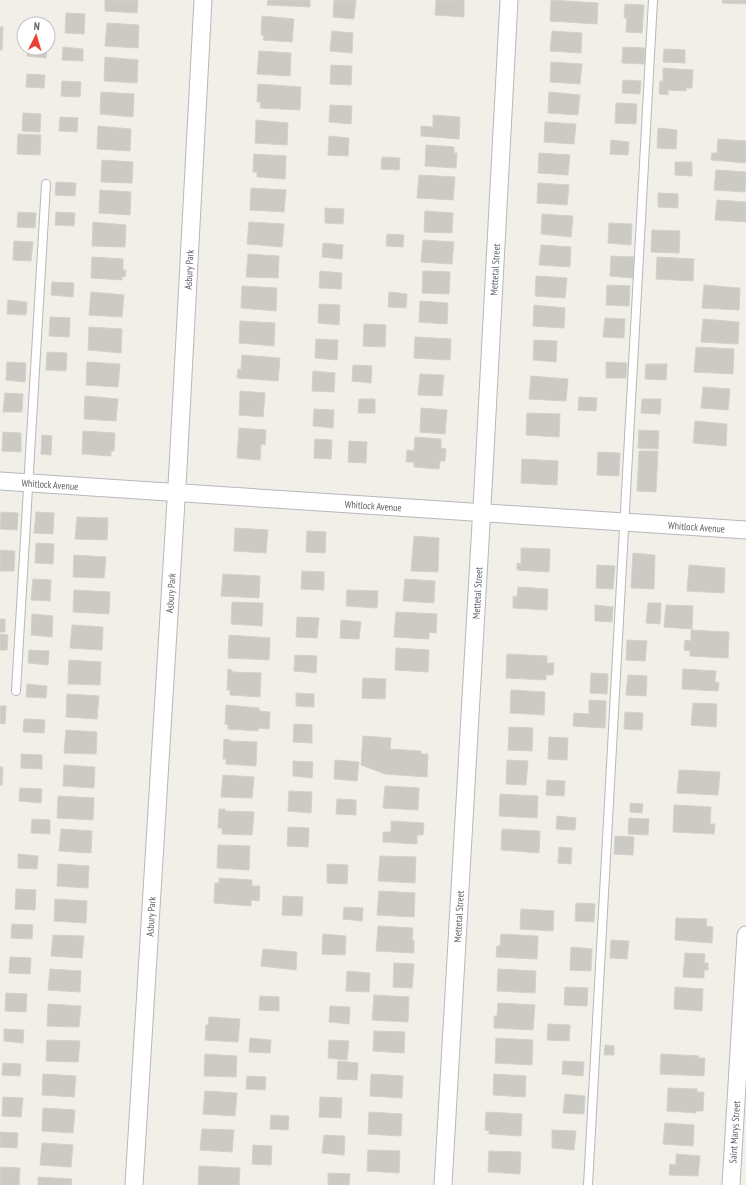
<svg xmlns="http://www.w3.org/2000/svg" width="746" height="1185" font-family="'PT Sans Narrow',sans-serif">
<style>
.building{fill:#cccac5;stroke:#d6d1c6}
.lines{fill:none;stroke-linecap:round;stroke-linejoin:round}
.service-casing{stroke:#b5b8bc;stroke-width:10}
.minor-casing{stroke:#b5b8bc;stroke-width:19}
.service{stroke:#fff;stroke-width:8}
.minor{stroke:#fff;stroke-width:17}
.labels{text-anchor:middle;stroke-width:4;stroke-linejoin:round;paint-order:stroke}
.street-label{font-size:10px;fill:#5f6368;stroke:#fff}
</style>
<rect width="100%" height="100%" fill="#f1efe8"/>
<path class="building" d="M105,0H138L137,13L105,11Z
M268,0H310V7L267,5Z
M334,0H356L354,19L333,17Z
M436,0H464V17L435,15Z
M551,0L598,3L597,24L550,21Z
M723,0H746V4L722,3Z
M625,4L644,5L642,33L626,32L627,18H624Z
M66,13L85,14L84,34L65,33Z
M262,16L294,19L292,42L263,40L264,35H261Z
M107,23L139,25L138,48L105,46Z
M0,27H3L2,50H0Z
M332,31L353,33L352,53L330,51Z
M552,31L582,33L581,53L550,51Z
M63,47L83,49V61L62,60Z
M623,47L645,48L644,64L622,63Z
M28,48H47L46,58L27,56Z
M664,49L685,50V63L663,62Z
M259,51L291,53L290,76L257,74Z
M105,57L138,60L137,83L104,81Z
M551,62L582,64L580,84L550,82Z
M331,65L352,66L351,85L330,84Z
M663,68L693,70L692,88H686V91L668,90V95L659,94L660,81H663Z
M27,74L45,75L44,88L26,87Z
M623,80L641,81L640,94L622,93Z
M62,81L81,82L80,97L61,96Z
M258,84L301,87L300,110L260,108L261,102H257Z
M101,92L134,94L133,117L100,114Z
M549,92L580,95L578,115L548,113Z
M616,103L637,104L636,124L615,123Z
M330,105L352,106L351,124L329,122Z
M23,113L41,114L40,132L22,131Z
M433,115L460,117L459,139L421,136V126L433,127Z
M60,117L78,118L77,132L59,131Z
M256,120L288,123L287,145L255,143Z
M545,122L576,124L574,144L544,142Z
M98,126L131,129L130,151L97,149Z
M658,128L677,130L676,149L657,148Z
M18,134L41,135L40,155L17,154Z
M329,136L349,138L348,156L328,155Z
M718,139L746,141V163L711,160L712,153H717Z
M611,140L629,142L628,155L610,154Z
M426,145L454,147V153H457L456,168L425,166Z
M539,153L570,155L568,175L538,173Z
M254,154L286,156L285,179L257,177V172H253Z
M382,157L400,158L399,170L381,169Z
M102,160L133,162L132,183L101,182Z
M675,162H692V176L675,175Z
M716,170L746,172L745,192L714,190Z
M419,175L455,177L453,200L417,198Z
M56,182L76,183L75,196L55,195Z
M538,183L569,185L567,205L537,203Z
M251,188L286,190L284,212L250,210Z
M100,190L131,192L130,215L99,213Z
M658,193L678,194V208L658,207Z
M717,200L746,202V222L715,220Z
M325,208L344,209L343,224L325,223Z
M425,211L453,213L452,233L424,232Z
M18,212L36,213L35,228L17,227Z
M56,212L75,213L74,226L55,225Z
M542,214L573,216L571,237L541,234Z
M93,222L126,225L125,247L92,246Z
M249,222L284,224L282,247L247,244Z
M609,223L632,224L631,245L608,243Z
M652,230L680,231L679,253L651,252Z
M387,234L404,235L403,247L386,246Z
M423,240L454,242L452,264L421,262Z
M14,241L33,242L31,261L13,260Z
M323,243L343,245L342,259L322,257Z
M541,245L571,247L570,267L539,265Z
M248,254L279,256L278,278L246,277Z
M611,256L634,257L633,278L610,276Z
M92,257L123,259V270H126L125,277L122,276V280L91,278Z
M657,257L694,259L693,281L656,279Z
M320,271L342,273L341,289L319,288Z
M423,271L450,272L449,294L422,293Z
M536,276L567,278L565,298L535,296Z
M52,282L74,283L73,297L51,295Z
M607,285L630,286L629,306L606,305Z
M704,285L740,288L739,310L702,308Z
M242,286L277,288L276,311L241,308Z
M91,292L124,295L122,317L89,315Z
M389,292L407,294L406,308L388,307Z
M8,300L27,302L26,315L7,314Z
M420,301L448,303L447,324L419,322Z
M319,304L340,305L339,325L318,323Z
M534,305L565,308L564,328L533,326Z
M50,317L70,318L69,337L49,336Z
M605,318L625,319L624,338L603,337Z
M703,319L739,322L738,344L701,342Z
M240,321L275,323L274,346L239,343Z
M364,324L386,325L385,347L363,346Z
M89,327L122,329L121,353L88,350Z
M415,337L451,339L450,360L414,358Z
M316,339L338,340L337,360L315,358Z
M534,340L557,341L556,362L533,360Z
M696,347L734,349L733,374L694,372Z
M47,352L67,353L66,371L46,370Z
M242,355L280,358L278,381L237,378L238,369L241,370Z
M7,362L26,363L25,382L6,380Z
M87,362L120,364L118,387L86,385Z
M606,362L627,363L626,378H606Z
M646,364H667L666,380L645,379Z
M353,365L372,366L371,383L352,381Z
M313,371L335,373L334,392L312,391Z
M420,374L444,375L442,396L418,395Z
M531,376L568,379L566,401L529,399Z
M703,387L730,389L728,410L701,408Z
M240,391L265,393L263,417L239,415Z
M5,393L23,394L22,412H3Z
M85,396L118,399L116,421L84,419Z
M579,397L597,398L596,411L578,410Z
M359,399H375V413H358Z
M642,399H661L660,414L641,413Z
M421,408L447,410L445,434L420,432Z
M314,409L334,410L333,428L313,426Z
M527,413L560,414L559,437L526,435Z
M695,421L727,424L726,446L693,443Z
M239,428L266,430L265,445L261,444L260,460L237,458Z
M639,430L659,431L658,449L638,448Z
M83,431L115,433L114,451H111V456L82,454Z
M3,432L21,433V452L2,451Z
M42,435L52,436L51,455L41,454Z
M415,437L441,439V448L446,449L445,461H440L439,469L414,467V462H406L407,450L414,451Z
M315,439L332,440L331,459L314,458Z
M349,441L367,442L366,463L348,462Z
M639,451H658L656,492L637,491Z
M598,452L620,453L619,476L597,475Z
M522,459L558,461L557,485L521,483Z
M1,512L18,513L17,530L0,529Z
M36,512L54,513L53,534L34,533Z
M77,517L108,518L107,540L75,539Z
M235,528L268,530L266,553L234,551Z
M307,531L326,532L325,553L306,552Z
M414,536L439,538L438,572L411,571Z
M36,543L54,544L53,564L35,563Z
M521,548L550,549L549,572L517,570V563L521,564Z
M0,550L15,551L14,571H0Z
M633,553L655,555L654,589L631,588Z
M74,555L106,557L104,578L73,577Z
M597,565L615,566L613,589L596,588Z
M689,565L725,568L724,593L687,591Z
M302,571L324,572V590L301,589Z
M223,574L260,576L259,598L221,596Z
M33,579L51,580L50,601L31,600Z
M405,579L435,581L434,603L403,601Z
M518,587L548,589L547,610L513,608V596L517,597Z
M74,590L110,592L109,614L73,612Z
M347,590L378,591L377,608L346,606Z
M232,602L263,603L262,626L231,624Z
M648,603H661L660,624L646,623Z
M595,605L613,607L612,622L595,621Z
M666,605L693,606L692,629L664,627Z
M396,612L437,614L436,633L429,632V639L394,637Z
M32,614L53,616L52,637L31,635Z
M297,617L319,618L317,638L296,637Z
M0,619H5V632H0Z
M341,620L361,622L359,639L340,638Z
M72,625L103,627L102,650L70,648Z
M691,630L729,632L728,658L690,656V651L684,650L685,640L691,641Z
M0,634L8,635L7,650H0Z
M229,635L270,638L269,660L228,658Z
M627,640L647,641L645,661L626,660Z
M396,648L429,650L428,672L395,670Z
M29,650L49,651L48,665L28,663Z
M507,654L547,656V663H554L553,675H546V680L506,678Z
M295,655L317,656L316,673L294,671Z
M69,660L101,662L100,685L68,684Z
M228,669L232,670V672L261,673L260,697L230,695V690H227Z
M683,669L716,671L715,682L719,683L718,691L682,689Z
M591,673L608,674L607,694L590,693Z
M628,675L647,676L646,696L626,695Z
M363,678L386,679L385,699L362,698Z
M27,684L47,686L46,698L26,697Z
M511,690L545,692L544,715L510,713Z
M296,693L314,694V707L296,706Z
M67,694L99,696L97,719L66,717Z
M589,700L606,701L605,728L573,726L574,713L589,714Z
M693,703L717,704L716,727L691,725Z
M226,705L259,708V711L270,712L269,729L258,728V731L228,729V725L225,724Z
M0,706H6L5,724L0,723Z
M625,712L643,713L642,730L624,729Z
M24,719L45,720L44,733L23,732Z
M294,724L312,725V743L293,742Z
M509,727L533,728L532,751L508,750Z
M66,730L97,732L96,754L64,753Z
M363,736L391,738L390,749L421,751V754H428L427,777L385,774L361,765Z
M549,737L568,738L567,760L548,759Z
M224,739L230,740V741L257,742L256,766L226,764V759H223Z
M21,754L42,755V769L21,768Z
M335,760L359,762L357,781L334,779Z
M507,760L528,761L526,785L506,784Z
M293,761L313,762L312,778L293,776Z
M64,765L95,767L94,788L63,786Z
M0,767H3L2,785H0Z
M679,770L720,772L718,795L677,793Z
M223,775L254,777L252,798L221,797Z
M547,780L565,781L564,796L546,795Z
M385,786L419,788L418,810L383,808Z
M20,788L42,789L41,803L19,801Z
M289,791L312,792L311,813L288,811Z
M500,794L538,796L537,818L499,816Z
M58,796L94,798L93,820L57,818Z
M337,799L356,800V815L336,814Z
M630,803L643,804L642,813L630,812Z
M674,805L711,807L710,824H715L714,834L673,832Z
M219,809H225V811L254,812L252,835L222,834V828H218Z
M557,816L576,818L575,830L556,829Z
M629,818L649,819L648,835L628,834Z
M32,819L50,820V834L31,833Z
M391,821L424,823L423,835H417V844L383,842V832H391Z
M288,827L309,828L308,847L287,846Z
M61,829L92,831L91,853L59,851Z
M502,829L540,831L539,853L501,850Z
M615,836L634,837L633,855L614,854Z
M218,845L250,846L249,870L217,868Z
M559,847L572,848L571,864L558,863Z
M18,854L38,856L37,869L18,868Z
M380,856L416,857L415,883L378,881Z
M58,864L89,866L88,888L57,886Z
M327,864L348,865L347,884L327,883Z
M219,878L252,880V886H260L259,901L251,900V906L214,903L215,883H219Z
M16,889L36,890L35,910L15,909Z
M379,891L415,893L414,917L377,915Z
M283,896L303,897L302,916L282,915Z
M55,899L87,901L86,923L54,921Z
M576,903L595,904L594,922L575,921Z
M344,907L363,908L362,921L343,919Z
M521,909L554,911L553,931L520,929Z
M676,918L707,919L706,926L713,927L712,943L675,940Z
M12,924L33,925L32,939L11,938Z
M378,926L413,928L412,940H414V953L376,951Z
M323,934L346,936L345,955L322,954Z
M501,934L538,936L537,959L496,957L497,946H500Z
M53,935L84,936L82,958L51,956Z
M611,940L629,941L627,959L610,958Z
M571,947L592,949L591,971L570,970Z
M263,949L297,952L296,970L261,966Z
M685,953L705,954L704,963H708V970H704V978L683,977Z
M10,957L31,958L30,974L9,973Z
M394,963L414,964L412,988L393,987Z
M50,969L81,971L80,992L48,990Z
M498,969L536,971L535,993L497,991Z
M347,971L370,973L369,992L346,991Z
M565,987L588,988L587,1006L564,1005Z
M675,987L703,989L702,1011L674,1009Z
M6,993L27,994L26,1012L5,1011Z
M374,995L409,997L408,1022L372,1020Z
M260,996L279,997V1011L259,1010Z
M498,1003L535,1005L533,1030L494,1028V1016H497Z
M48,1004L81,1006L79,1027L47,1026Z
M330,1006L350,1007L349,1024L329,1022Z
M209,1017L240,1019L238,1042L205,1040L206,1025H208Z
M548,1024L570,1025L569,1041L547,1040Z
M4,1029L24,1030L23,1043L4,1041Z
M374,1031L405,1032L404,1053L373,1051Z
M250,1038L271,1040L270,1053L249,1052Z
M496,1038L533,1040L532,1065L495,1063Z
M47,1040L80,1041L78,1062L46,1061Z
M329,1040L349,1041L347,1060L328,1058Z
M605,1045L614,1046V1055H604Z
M205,1054L237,1056L236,1077L204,1076Z
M661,1054L699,1056L698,1058H705L704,1076L660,1074Z
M338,1061L358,1063L357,1080L337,1079Z
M563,1061L584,1062L583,1076L562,1074Z
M3,1063L21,1064L20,1076L2,1075Z
M43,1074L76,1076L74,1097L42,1095Z
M371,1074L403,1076L402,1098L370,1096Z
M494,1074L526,1076L525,1097L493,1095Z
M247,1076L266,1077L265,1090L246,1089Z
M668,1088L697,1089V1092H704L703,1111H696V1113L667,1111Z
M205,1091L237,1093L235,1116L203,1114Z
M565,1094L585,1096L584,1114L563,1113Z
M3,1097L23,1098L21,1117L2,1116Z
M320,1097L342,1098L341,1118L319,1117Z
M43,1108L75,1110L73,1133L42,1131Z
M369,1112L402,1114L401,1136L368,1134Z
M486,1112L522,1114L521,1136L489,1134V1131L485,1130Z
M271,1115L289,1116L288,1130L270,1129Z
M665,1123L694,1125L693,1146L663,1144Z
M202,1129L234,1130L232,1152L200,1150Z
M552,1130L576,1131L574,1150L552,1148Z
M0,1132L18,1133L17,1148L0,1147Z
M324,1135L345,1136L344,1155L322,1153Z
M42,1143L73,1145L71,1167L40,1165Z
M253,1145L272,1146L271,1165L252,1164Z
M368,1150L400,1151L399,1173L367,1171Z
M489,1151L521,1152L520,1174L488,1172Z
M676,1154L700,1156L698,1176L669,1175L670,1164L676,1165Z
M199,1166L240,1168L239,1185H198Z
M0,1167L20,1168L19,1185H0Z
M328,1173L350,1174L349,1185H328Z
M38,1177L72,1179L71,1185H38Z"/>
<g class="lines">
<g class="service-casing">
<path id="service" d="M16,691L46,184
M588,1185L653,0"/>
</g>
<g class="minor-casing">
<g id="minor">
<path id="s1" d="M0,481L746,530"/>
<path id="s2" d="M134,1185L178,468L203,0"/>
<path id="s3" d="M443,1185L483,489L509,0"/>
<path id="s4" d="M731,1185L746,935"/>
</g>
</g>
<use href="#service" class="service"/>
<use href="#minor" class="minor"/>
</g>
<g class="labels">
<g class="street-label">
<text dy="4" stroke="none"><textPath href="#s2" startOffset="917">Asbury Park</textPath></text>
<text dy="4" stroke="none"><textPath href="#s3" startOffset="917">Mettetal Street</textPath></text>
<text dy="4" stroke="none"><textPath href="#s1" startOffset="50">Whitlock Avenue</textPath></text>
<text dy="4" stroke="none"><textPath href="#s1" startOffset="374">Whitlock Avenue</textPath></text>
<text dy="4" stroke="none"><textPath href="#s1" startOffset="698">Whitlock Avenue</textPath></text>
<text dy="4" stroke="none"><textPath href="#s2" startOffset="593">Asbury Park</textPath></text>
<text dy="4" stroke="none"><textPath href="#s3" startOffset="593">Mettetal Street</textPath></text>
<text dy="4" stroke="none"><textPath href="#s2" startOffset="269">Asbury Park</textPath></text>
<text dy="4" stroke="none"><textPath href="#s3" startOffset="269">Mettetal Street</textPath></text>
<text dy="4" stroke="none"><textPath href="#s4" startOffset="53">Saint Marys Street</textPath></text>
</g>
</g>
<g transform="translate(36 36) rotate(5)"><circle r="19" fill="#ffffff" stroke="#bfc1c3"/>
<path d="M0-3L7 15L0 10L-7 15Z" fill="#ea4335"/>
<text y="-6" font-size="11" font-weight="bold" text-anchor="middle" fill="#5f6368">N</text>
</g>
</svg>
